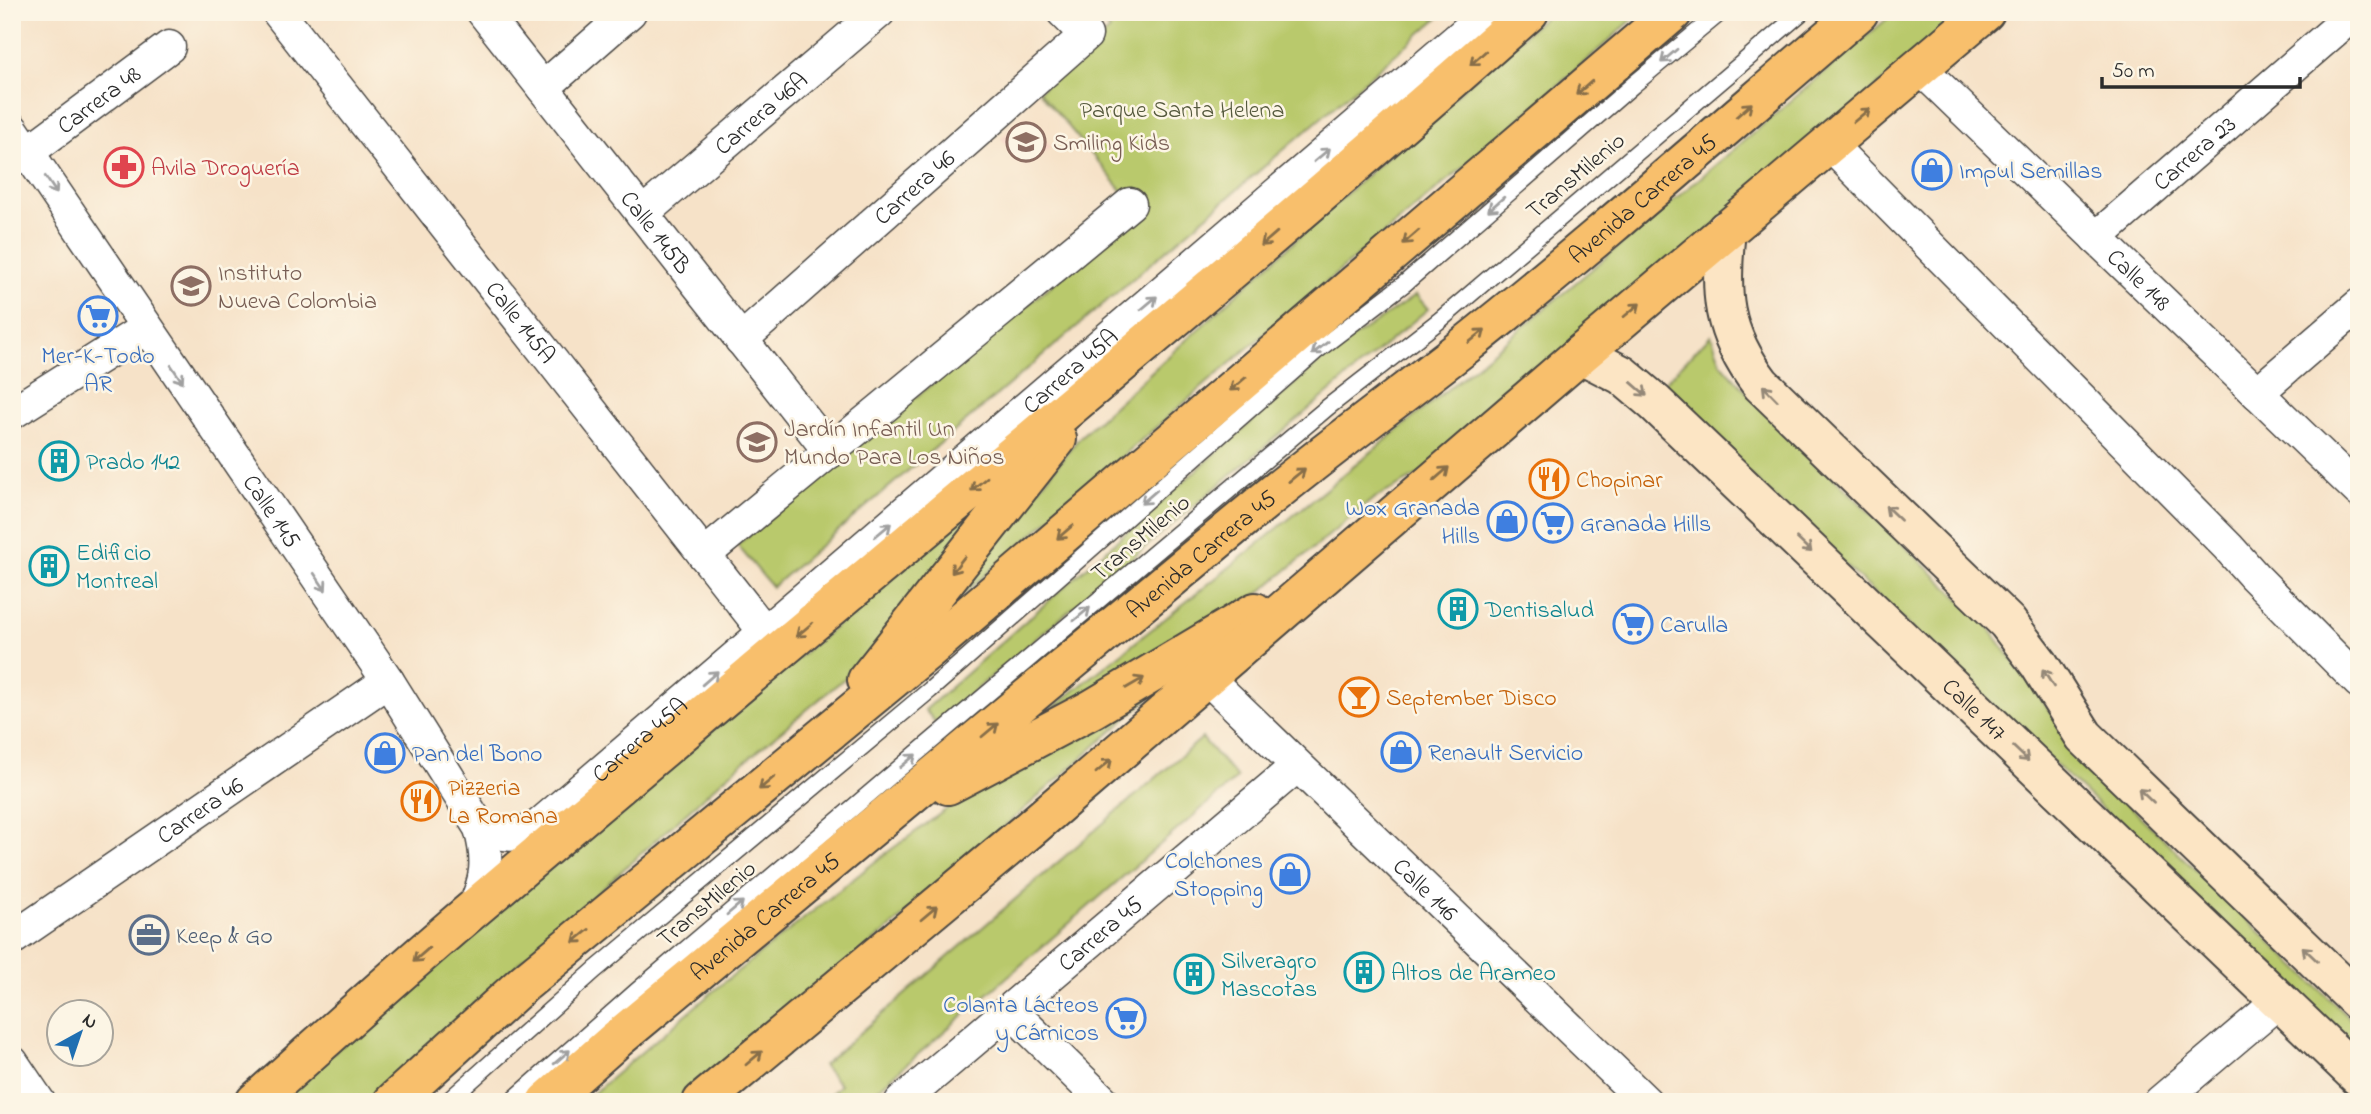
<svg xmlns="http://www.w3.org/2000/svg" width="2371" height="1114" font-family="'Indie Flower',sans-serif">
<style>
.built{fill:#f6d2c5}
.green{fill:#b9c96c;stroke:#727a4c;stroke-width:2}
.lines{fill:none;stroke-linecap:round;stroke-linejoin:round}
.service-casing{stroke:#494643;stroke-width:19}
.minor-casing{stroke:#494643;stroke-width:35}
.secondary-casing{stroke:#494643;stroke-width:42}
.trunk-casing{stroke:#494643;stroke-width:42}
.service{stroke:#fff;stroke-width:16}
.minor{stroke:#fff;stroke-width:32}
.secondary{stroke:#fce5c4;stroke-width:38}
.trunk{stroke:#f8bf6c;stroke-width:38}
.oneway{stroke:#a0a0a0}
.oneway2{stroke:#876e48}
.oneway3{stroke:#948878}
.labels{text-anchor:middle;stroke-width:5;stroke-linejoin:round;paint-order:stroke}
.street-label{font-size:24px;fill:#2b2b2b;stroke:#fcf5e5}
.park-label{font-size:24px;fill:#565a3e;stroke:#fcf5e5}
.education-label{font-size:24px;fill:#785e54;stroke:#fcf5e5;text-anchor:start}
.health-label{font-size:24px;fill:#be3a42;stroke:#fcf5e5;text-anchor:start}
.shop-label{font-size:24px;fill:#366cbe;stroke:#fcf5e5;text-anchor:start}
.culture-label{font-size:24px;fill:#0d838f;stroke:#fcf5e5;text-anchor:start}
.food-label{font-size:24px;fill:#c56008;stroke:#fcf5e5;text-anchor:start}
.service-label{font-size:24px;fill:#4e5e75;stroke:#fcf5e5;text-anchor:start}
</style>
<rect width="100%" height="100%" fill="#fcf5e5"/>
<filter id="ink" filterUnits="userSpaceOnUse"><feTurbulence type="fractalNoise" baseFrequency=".0143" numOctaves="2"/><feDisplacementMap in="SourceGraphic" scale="14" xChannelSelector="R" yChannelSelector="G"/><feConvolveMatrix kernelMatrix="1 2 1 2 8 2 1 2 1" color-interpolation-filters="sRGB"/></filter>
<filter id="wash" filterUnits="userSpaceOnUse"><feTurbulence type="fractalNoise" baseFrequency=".00686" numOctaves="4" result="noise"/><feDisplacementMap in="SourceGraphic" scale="28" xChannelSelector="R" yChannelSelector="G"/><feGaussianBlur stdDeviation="1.57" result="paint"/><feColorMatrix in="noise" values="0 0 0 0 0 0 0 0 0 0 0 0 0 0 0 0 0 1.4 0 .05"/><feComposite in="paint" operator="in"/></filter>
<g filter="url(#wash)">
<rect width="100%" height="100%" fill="#f6e2c8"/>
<path class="built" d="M1026,117L1051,147L1026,167L1001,138Z"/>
<path class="green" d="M1093,12H1445L772,587L737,545L1140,212L1039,91L1110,30Z
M1550,12H1641L1510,128L1243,352L939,615L1080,437L1379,164Z
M1895,12H1964L1429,470L1373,499L1259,593L1161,657L1048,711C1336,486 1617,250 1895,12Z
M1416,295L1428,309L936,723L925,710L1326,356Z
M1711,335L1721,363L1757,404L1986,624L2096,774L2359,1027V1053L1659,388Z
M1016,473L863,663L727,776L365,1102H275Z
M1157,691L889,929L680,1102H583L723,983L881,857L996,773Z
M1202,738L1237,778L863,1102H822L840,1085L823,1065Z"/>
</g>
<g filter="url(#ink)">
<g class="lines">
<g class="service-casing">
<path id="service" d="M447,1102L595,970L930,690L1315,352L1404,284L1633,85L1721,12
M511,1102L637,991L962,715L1328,407L1440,320L1802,12"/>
</g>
<g class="minor-casing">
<g id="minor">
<path id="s1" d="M278,12L764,631"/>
<path id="s2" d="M483,12L830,452"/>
<path id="s3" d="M1919,67L2359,491"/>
<path d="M543,88L630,12"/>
<path id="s4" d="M12,129L388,681L480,828C489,860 487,880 473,909"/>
<path d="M1828,143L2228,547L2254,576L2359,682"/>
<path id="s5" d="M28,152L169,47"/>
<path id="s6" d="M642,214L879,12"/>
<path id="s7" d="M2096,238L2356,12"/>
<path id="s8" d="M741,340L1086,35L1063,12"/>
<path d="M2257,393L2359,305"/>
<path d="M12,413L146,328"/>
<path d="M704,555L1130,204"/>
<path id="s9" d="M1207,678L1646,1102"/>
<path id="s10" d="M480,828C500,835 516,839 537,827L1489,12"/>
<path id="s11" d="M12,939L388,681"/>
<path d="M1010,1010L1104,1102"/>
<path d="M12,1062L39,1102"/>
<path id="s12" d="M901,1102L1297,766"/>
<path d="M2160,1102L2279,1001"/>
</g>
</g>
<g class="secondary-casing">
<g id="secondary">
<path d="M1726,230C1719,292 1721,332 1761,384L2007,622L2039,664L2084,736L2359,1002"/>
<path id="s13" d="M1581,354L1622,375L1655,403L2359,1077"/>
</g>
</g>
<g class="trunk-casing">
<g id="trunk">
<path d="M867,680L1057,439"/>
<path d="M948,785L1092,709L1255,612"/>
<path d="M255,1102C328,1037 401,970 476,907C826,608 1184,318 1529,12"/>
<path d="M393,1102L524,983L928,650L1673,12"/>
<path id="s14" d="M546,1102L617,1039L1257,507C1324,452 1394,401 1462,348C1598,240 1727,125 1859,12"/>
<path d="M702,1102L1031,828L1581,354L1985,12"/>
</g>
</g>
<use href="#service" class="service"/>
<use href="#minor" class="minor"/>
<use href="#secondary" class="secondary"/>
<use href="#trunk" class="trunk"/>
</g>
<defs><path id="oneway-shaft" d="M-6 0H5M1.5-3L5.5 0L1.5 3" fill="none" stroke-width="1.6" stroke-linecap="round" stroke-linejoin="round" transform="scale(1.75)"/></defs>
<g class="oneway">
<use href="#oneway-shaft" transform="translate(1669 56) rotate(140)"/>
<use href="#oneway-shaft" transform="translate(1322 155) rotate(-40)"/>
<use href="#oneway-shaft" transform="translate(51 185) rotate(56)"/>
<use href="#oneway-shaft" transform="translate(1496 204) rotate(139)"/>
<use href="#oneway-shaft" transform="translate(1149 303) rotate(-40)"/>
<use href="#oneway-shaft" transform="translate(1320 348) rotate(142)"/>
<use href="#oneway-shaft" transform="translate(177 374) rotate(56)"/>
<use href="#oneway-shaft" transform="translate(1149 497) rotate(139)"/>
<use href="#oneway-shaft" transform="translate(883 530) rotate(-40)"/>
<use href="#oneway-shaft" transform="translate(320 582) rotate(56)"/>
<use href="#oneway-shaft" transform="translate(1082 614) rotate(-40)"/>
<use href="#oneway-shaft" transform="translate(710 678) rotate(-41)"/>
<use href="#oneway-shaft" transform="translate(908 761) rotate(-40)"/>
<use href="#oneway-shaft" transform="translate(735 908) rotate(-40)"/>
<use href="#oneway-shaft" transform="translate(562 1057) rotate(-41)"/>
</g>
<g class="oneway2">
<use href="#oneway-shaft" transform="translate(1478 58) rotate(138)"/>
<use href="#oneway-shaft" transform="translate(1584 88) rotate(139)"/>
<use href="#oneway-shaft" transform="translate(1744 110) rotate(-41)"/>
<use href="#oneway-shaft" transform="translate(1862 115) rotate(-40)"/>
<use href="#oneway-shaft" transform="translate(1411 237) rotate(139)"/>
<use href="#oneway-shaft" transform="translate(1269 239) rotate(139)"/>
<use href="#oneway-shaft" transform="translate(1632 310) rotate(-40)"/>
<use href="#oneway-shaft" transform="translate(1477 336) rotate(-39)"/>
<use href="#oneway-shaft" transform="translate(1238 384) rotate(140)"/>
<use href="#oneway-shaft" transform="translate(1441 474) rotate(-41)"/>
<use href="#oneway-shaft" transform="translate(1297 475) rotate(-39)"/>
<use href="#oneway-shaft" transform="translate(979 484) rotate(140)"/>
<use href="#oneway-shaft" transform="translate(1065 532) rotate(139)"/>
<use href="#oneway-shaft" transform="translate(958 565) rotate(128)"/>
<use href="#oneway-shaft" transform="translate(804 630) rotate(140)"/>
<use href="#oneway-shaft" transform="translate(1135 683) rotate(-30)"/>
<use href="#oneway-shaft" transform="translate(990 730) rotate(-40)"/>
<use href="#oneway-shaft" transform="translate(1104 766) rotate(-40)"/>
<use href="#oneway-shaft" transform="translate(767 783) rotate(140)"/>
<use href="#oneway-shaft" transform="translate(929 913) rotate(-40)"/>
<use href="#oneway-shaft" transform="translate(581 936) rotate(141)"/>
<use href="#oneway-shaft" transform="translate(421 955) rotate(139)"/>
<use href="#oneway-shaft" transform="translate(754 1058) rotate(-40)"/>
</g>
<g class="oneway3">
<use href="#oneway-shaft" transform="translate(1639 389) rotate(41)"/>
<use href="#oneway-shaft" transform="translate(1770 393) rotate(-134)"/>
<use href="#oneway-shaft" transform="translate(1893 513) rotate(-136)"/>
<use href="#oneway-shaft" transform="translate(1804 545) rotate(44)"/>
<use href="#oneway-shaft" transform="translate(2048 678) rotate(-122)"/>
<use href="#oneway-shaft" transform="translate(2021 754) rotate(44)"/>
<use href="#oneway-shaft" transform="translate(2146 796) rotate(-136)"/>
<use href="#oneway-shaft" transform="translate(2310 954) rotate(-136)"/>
</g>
</g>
<defs>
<g id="school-ring" transform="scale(2.0125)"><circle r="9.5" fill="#fcf5e5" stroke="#8d6e63" stroke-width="1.5"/><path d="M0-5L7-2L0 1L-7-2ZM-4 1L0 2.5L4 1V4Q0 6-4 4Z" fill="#8d6e63"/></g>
<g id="pharmacy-ring" transform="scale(2.0125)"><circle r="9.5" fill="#fcf5e5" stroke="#e0444e" stroke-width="1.5"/><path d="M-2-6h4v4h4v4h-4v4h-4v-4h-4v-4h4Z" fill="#e0444e"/></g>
<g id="shop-ring" transform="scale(2.0125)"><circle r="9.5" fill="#fcf5e5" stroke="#3f7fe0" stroke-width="1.5"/><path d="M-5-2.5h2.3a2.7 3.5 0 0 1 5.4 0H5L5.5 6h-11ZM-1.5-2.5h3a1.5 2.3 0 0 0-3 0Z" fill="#3f7fe0"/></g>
<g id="supermarket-ring" transform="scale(2.0125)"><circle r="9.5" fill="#fcf5e5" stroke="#3f7fe0" stroke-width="1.5"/><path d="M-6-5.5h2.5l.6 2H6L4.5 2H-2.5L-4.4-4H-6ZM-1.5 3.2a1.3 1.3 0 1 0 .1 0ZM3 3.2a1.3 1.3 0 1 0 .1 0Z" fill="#3f7fe0"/></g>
<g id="building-ring" transform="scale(2.0125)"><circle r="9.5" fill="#fcf5e5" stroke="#0f9aa8" stroke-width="1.5"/><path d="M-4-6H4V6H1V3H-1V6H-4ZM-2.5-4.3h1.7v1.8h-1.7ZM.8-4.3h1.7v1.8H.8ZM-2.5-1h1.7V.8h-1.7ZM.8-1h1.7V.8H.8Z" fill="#0f9aa8"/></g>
<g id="restaurant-ring" transform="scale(2.0125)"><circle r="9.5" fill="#fcf5e5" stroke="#e8710a" stroke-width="1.5"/><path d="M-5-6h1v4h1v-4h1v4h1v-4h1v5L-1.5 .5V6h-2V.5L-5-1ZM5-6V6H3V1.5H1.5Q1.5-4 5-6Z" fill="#e8710a"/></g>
<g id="bar-ring" transform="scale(2.0125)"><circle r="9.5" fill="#fcf5e5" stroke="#e8710a" stroke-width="1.5"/><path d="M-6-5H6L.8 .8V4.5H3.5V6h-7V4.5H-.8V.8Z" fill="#e8710a"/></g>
<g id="office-ring" transform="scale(2.0125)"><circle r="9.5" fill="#fcf5e5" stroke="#5c6f8a" stroke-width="1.5"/><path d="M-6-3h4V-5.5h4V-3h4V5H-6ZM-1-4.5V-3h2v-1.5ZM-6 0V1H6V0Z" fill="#5c6f8a"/></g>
</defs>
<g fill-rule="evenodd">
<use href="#school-ring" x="1026" y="142"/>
<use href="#pharmacy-ring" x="124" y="167"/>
<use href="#shop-ring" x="1932" y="170"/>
<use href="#school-ring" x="191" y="286"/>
<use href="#supermarket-ring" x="98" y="316"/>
<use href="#school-ring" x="757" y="442"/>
<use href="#building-ring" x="59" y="461"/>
<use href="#restaurant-ring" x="1549" y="479"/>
<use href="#shop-ring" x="1507" y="521"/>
<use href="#supermarket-ring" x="1553" y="523"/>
<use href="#building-ring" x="49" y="566"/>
<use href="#building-ring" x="1458" y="609"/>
<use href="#supermarket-ring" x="1633" y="624"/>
<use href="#bar-ring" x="1359" y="697"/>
<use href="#shop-ring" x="1401" y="752"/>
<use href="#shop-ring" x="385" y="753"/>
<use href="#restaurant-ring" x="421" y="801"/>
<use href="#shop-ring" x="1290" y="874"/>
<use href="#office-ring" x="149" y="935"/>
<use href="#building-ring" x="1364" y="972"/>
<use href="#building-ring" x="1194" y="974"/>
<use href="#supermarket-ring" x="1126" y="1018"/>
</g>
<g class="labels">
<g class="street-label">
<text dy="8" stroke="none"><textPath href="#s5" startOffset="88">Carrera 48</textPath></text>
<text dy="8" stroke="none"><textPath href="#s6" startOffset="156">Carrera 46A</textPath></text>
<text dy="8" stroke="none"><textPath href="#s7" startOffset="130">Carrera 23</textPath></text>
<text transform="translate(1575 175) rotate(-40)" y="8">TransMilenio</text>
<text dy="8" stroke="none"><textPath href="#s8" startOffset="231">Carrera 46</textPath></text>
<text dy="8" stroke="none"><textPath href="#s14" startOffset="1421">Avenida Carrera 45</textPath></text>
<text dy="8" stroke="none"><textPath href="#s2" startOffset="280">Calle 145B</textPath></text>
<text dy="8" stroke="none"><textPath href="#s3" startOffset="306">Calle 148</textPath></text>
<text dy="8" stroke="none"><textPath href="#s1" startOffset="394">Calle 145A</textPath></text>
<text dy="8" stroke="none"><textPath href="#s10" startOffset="761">Carrera 45A</textPath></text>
<text dy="8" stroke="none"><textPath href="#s4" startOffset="462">Calle 145</textPath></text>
<text transform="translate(1140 537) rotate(-40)" y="8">TransMilenio</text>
<text dy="8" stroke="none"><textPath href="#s14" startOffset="854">Avenida Carrera 45</textPath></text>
<text dy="8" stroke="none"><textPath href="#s13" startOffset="532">Calle 147</textPath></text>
<text dy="8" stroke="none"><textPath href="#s10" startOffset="194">Carrera 45A</textPath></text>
<text dy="8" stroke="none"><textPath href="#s11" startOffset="228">Carrera 46</textPath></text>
<text dy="8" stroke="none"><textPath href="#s9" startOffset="304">Calle 146</textPath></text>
<text transform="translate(706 903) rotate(-40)" y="8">TransMilenio</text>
<text dy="8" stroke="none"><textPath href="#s14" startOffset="287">Avenida Carrera 45</textPath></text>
<text dy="8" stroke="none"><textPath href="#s12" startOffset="261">Carrera 45</textPath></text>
</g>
<g class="park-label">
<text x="1182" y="117">Parque Santa Helena</text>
</g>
<g class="education-label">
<text x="1053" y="150">Smiling Kids</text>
<text x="218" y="280">Instituto<tspan x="218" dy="28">Nueva Colombia</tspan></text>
<text x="784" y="436">Jardín Infantil Un<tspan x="784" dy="28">Mundo Para Los Niños</tspan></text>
</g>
<g class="health-label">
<text x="151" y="175">Avila Droguería</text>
</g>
<g class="shop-label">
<text x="1959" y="178">Impul Semillas</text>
<text x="98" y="363" text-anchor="middle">Mer-K-Todo<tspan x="98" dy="28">AR</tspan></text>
<text x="1480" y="515" text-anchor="end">Wox Granada<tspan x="1480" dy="28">Hills</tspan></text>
<text x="1580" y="531">Granada Hills</text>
<text x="1660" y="632">Carulla</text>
<text x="1428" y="760">Renault Servicio</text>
<text x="412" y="761">Pan del Bono</text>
<text x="1263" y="868" text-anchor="end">Colchones<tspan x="1263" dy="28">Stopping</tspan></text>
<text x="1099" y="1012" text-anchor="end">Colanta Lácteos<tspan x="1099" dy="28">y Cárnicos</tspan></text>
</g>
<g class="culture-label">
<text x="86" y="469">Prado 142</text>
<text x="76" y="560">Edificio<tspan x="76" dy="28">Montreal</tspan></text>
<text x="1485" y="617">Dentisalud</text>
<text x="1221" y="968">Silveragro<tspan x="1221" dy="28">Mascotas</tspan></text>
<text x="1391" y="980">Altos de Arameo</text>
</g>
<g class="food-label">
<text x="1576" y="487">Chopinar</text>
<text x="1386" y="705">September Disco</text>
<text x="448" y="795">Pizzeria<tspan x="448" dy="28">La Romana</tspan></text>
</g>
<g class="service-label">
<text x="176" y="943">Keep &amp; Go</text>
</g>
</g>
<rect width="2371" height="1114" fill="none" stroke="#fcf5e5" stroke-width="42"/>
<g transform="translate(80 1033) rotate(40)"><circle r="33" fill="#fcf5e5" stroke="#a8a49b" stroke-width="2"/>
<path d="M0-5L12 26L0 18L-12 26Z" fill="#1f6fb2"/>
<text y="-10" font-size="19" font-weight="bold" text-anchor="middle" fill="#2b2b2b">N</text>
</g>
<path d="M2102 77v10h198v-10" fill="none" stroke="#2b2b2b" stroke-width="3.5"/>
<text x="2112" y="77" font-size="21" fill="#2b2b2b" stroke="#fcf5e5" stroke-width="5" paint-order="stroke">50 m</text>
</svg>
